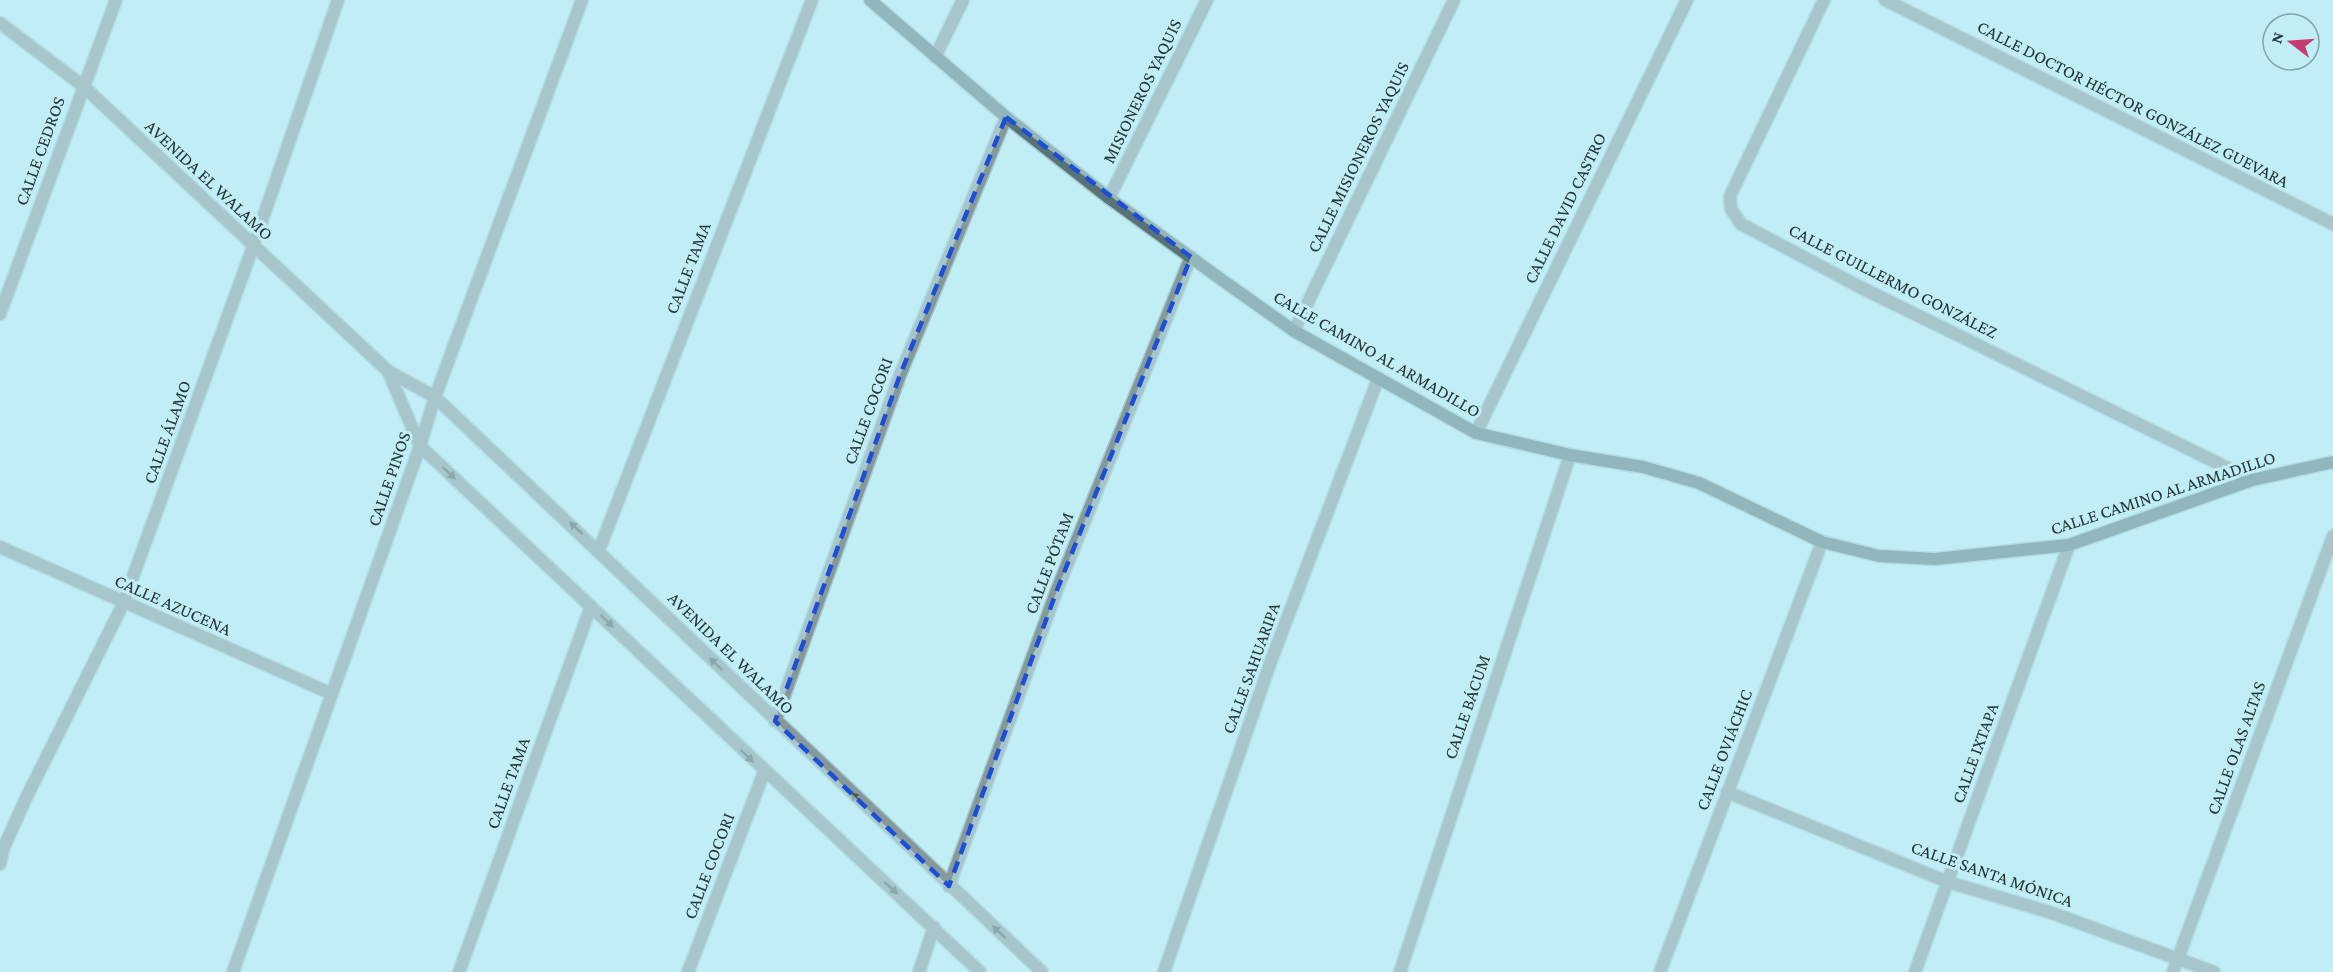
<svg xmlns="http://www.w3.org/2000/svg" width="2333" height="972" font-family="'Crimson Pro',serif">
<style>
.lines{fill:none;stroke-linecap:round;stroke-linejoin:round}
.street-casing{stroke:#a2c9cf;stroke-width:15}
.secondary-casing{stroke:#a2c9cf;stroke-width:15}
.street{stroke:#85989a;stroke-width:12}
.secondary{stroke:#587377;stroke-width:12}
.oneway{fill:#425456}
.marked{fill:none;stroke:#1d4ed8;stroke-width:4.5;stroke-dasharray:12 8;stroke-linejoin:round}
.labels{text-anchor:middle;stroke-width:6;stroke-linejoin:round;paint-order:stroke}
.street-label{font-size:18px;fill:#253739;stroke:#c1edf5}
</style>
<rect width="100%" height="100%" fill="#c1edf5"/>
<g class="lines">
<g class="street-casing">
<path id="street" d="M1824,0L1730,196L1731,209L1741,224L1862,288L2252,480
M1885,0L2333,224
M0,23L83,86L388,371L435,397L1042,972
M935,57L963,0
M1109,198L1207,0
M0,314L116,0
M1294,331L1454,0
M388,371L420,446L980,972
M1476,433L1687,0
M0,547L332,694
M599,550L812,0
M775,721L900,375L1006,117
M1727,792L1948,882L2049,912L2214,972
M0,864L4,847L27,796L123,604L253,247L338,0
M949,886L1057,590L1191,257
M233,972L420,446L435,397L582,0
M459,972L591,606
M688,972L764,772
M919,972L934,927
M1164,972L1271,661L1378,379
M1400,972L1570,455
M1660,972L1822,542
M1915,972L2069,545
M2173,972L2333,536"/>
</g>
<g class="secondary-casing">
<path id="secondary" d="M870,0L1006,117L1109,198L1222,280L1294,331L1476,433L1570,455L1643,467L1699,483L1822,542L1879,556L1935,559L2069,545L2252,480L2333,462"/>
</g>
<use href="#street" class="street"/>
<use href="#secondary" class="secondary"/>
</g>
<defs><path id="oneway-solid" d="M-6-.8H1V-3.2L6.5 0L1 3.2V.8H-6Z" transform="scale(1.5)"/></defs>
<g class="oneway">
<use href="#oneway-solid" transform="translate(449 473) rotate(43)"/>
<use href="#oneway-solid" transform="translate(576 528) rotate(-137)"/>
<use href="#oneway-solid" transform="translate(607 621) rotate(44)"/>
<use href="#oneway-solid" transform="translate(716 664) rotate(-136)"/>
<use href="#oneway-solid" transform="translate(747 756) rotate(44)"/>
<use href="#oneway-solid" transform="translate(857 799) rotate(-137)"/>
<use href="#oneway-solid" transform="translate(891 888) rotate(42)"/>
<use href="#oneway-solid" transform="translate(999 932) rotate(-137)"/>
</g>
<path d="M0 0H2333V972H0ZM1006,117L1191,257L1057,590L949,886L775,721L900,375Z" fill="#c1edf5" fill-opacity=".55" fill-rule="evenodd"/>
<path class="marked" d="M1006,117L1191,257L1057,590L949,886L775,721L900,375Z"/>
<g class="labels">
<g class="street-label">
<text transform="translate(1142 91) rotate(-64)" y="6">MISIONEROS YAQUIS</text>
<text transform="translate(2133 104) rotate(27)" y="6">CALLE DOCTOR HÉCTOR GONZÁLEZ GUEVARA</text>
<text transform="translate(40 151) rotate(-70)" y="6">CALLE CEDROS</text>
<text transform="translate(1358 157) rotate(-64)" y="6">CALLE MISIONEROS YAQUIS</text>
<text transform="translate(209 180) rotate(43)" y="6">AVENIDA EL WALAMO</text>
<text transform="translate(1565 208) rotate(-64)" y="6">CALLE DAVID CASTRO</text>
<text transform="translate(688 268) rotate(-69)" y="6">CALLE TAMA</text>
<text transform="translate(1893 281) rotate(27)" y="6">CALLE GUILLERMO GONZÁLEZ</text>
<text transform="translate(1377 354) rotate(30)" y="6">CALLE CAMINO AL ARMADILLO</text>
<text transform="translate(868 411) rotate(-70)" y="6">CALLE COCORI</text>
<text transform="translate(167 432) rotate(-70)" y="6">CALLE ÁLAMO</text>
<text transform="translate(389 479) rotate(-71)" y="6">CALLE PINOS</text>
<text transform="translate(2163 493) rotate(-18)" y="6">CALLE CAMINO AL ARMADILLO</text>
<text transform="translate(1049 563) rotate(-69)" y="6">CALLE PÓTAM</text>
<text transform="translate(173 605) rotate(24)" y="6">CALLE AZUCENA</text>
<text transform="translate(731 653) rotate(44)" y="6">AVENIDA EL WALAMO</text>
<text transform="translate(1251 668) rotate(-70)" y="6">CALLE SAHUARIPA</text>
<text transform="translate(1467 707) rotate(-71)" y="6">CALLE BÁCUM</text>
<text transform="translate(2236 748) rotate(-70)" y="6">CALLE OLAS ALTAS</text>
<text transform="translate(1724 750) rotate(-69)" y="6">CALLE OVIÁCHIC</text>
<text transform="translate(1975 753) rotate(-70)" y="6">CALLE IXTAPA</text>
<text transform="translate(508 783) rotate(-70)" y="6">CALLE TAMA</text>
<text transform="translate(709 866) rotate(-69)" y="6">CALLE COCORI</text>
<text transform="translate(1992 874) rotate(19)" y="6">CALLE SANTA MÓNICA</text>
</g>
</g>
<g transform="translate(2291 42) rotate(287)"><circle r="28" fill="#c1edf5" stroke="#83a4aa" stroke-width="1.5"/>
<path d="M0-4.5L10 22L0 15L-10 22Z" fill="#c53b73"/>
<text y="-9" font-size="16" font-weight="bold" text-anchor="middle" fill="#253739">N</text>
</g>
</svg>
